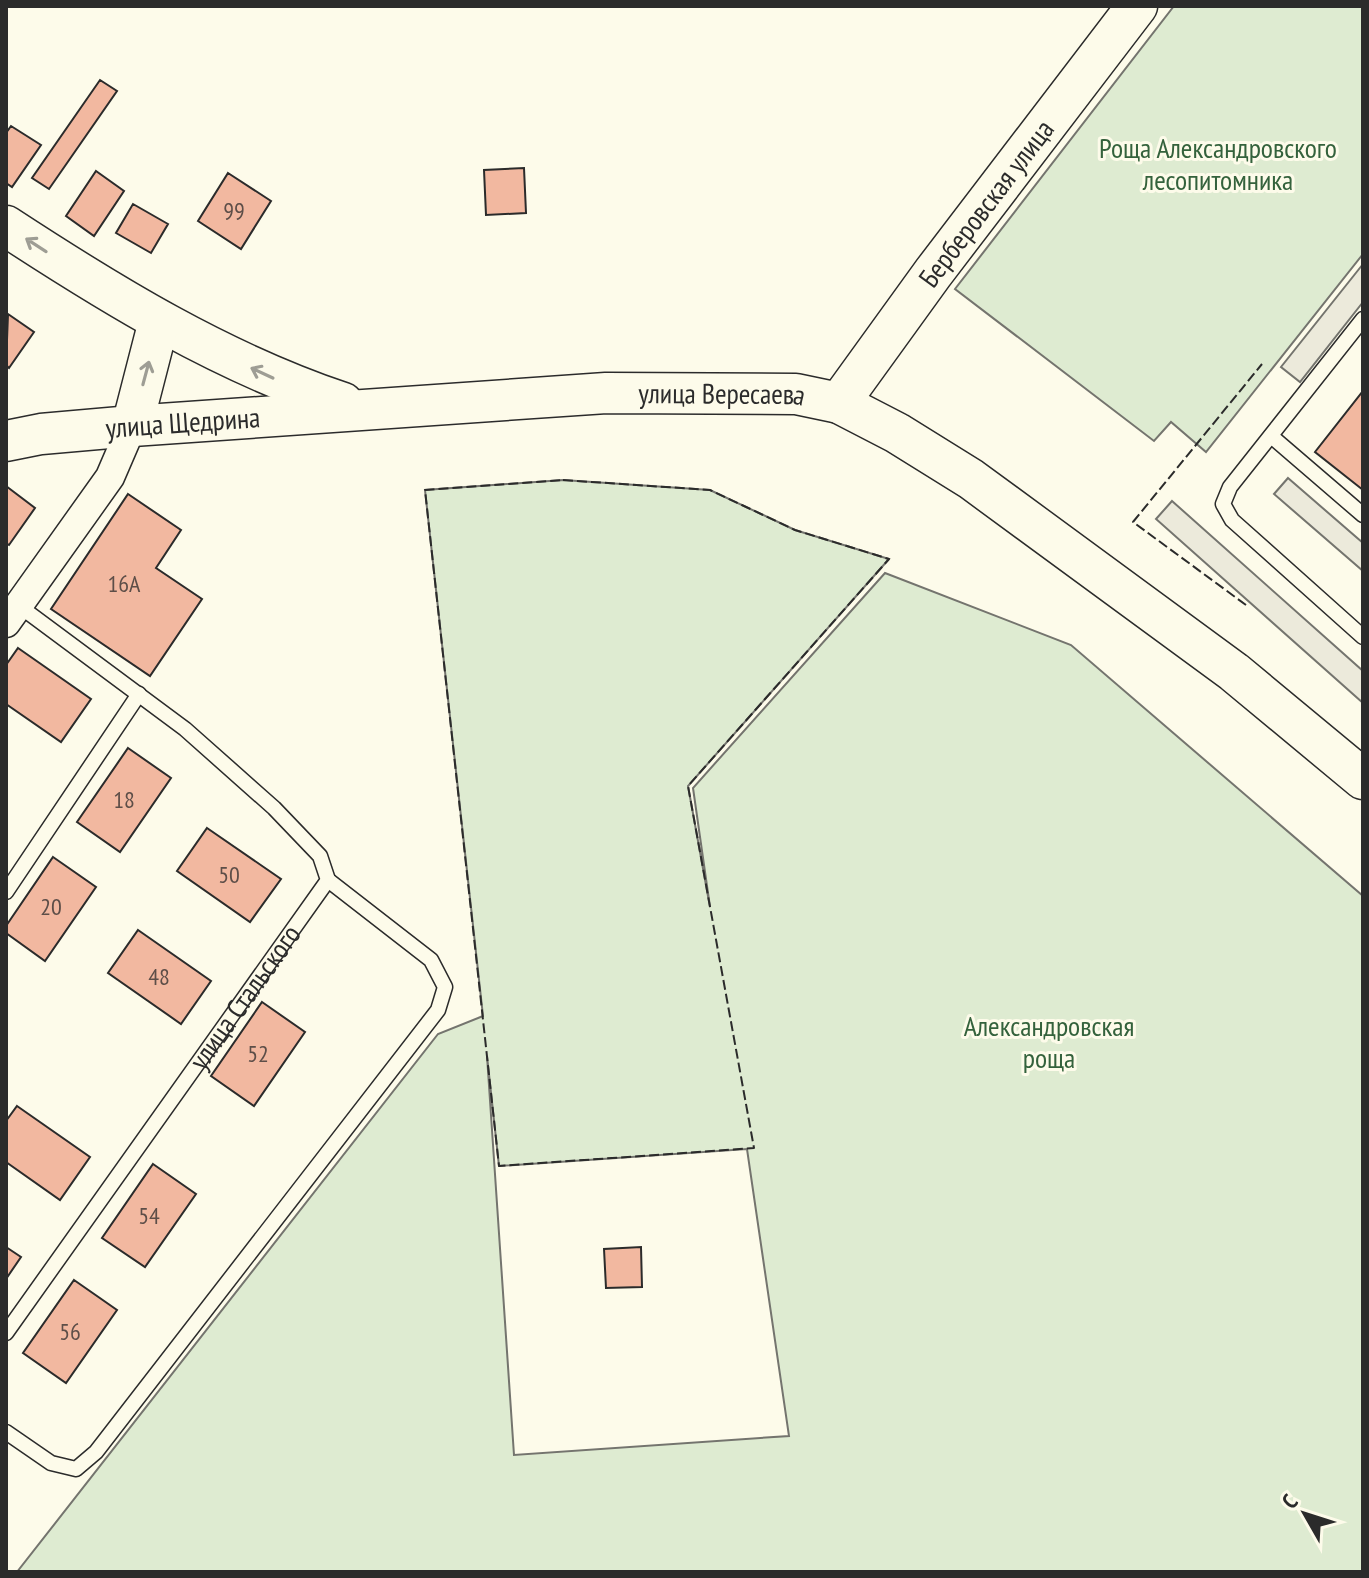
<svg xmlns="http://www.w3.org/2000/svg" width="1369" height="1578" font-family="'PT Sans Narrow',sans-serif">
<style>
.green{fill:#deebd1;stroke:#74746e;stroke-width:2;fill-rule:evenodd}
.parking{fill:#eceadb;stroke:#74746e;stroke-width:2}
.building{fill:#f2b8a0;stroke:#2b2b2b;stroke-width:2}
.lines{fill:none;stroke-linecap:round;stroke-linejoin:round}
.lane-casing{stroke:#2b2b2b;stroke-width:17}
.street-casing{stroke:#2b2b2b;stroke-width:31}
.secondary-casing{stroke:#2b2b2b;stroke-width:43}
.lane{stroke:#fdfbea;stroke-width:14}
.street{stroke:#fdfbea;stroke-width:28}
.secondary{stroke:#fdfbea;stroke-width:40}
.fence{stroke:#2b2b2b;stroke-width:2;stroke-dasharray:10 4;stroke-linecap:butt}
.oneway{stroke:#9e9d94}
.labels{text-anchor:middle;stroke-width:6;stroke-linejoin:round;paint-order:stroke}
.number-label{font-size:24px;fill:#5d4e48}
.park-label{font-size:28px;fill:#34623c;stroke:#fdfbea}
.street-label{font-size:28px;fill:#2b2b2b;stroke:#fdfbea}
</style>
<rect width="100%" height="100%" fill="#fdfbea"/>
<path class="green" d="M1174,6H1363V254L1206,452L1171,422L1154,441L955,289Z
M563,480L710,490L795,530L889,559L688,786L710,907L693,788L885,573L1071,645L1363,896V1572H17L438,1034L483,1016L425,490ZM487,1056L499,1166L747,1149L789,1436L514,1455Z"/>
<path class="parking" d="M1363,264V302L1300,382L1281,367Z
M1288,478L1363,543V571L1274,494Z
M1172,501L1363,671V703L1156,519Z"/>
<path class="building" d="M100,80L117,91L49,189L32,178Z
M11,126L41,145L12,187L6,183V133Z
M524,168L526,213L486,215L484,170Z
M96,171L124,191L94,236L66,216Z
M228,173L271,201L241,249L198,221Z
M133,204L168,224L151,253L116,233Z
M8,314L34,332L9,368L6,365Z
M1363,391V490L1315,452Z
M6,486L35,508L9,545L6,543Z
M128,494L181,530L156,568L202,599L150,676L51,609Z
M18,648L91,699L61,742L6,704V665Z
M128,748L171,778L120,852L77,822Z
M207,828L281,879L250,922L177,871Z
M53,857L96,887L45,961L6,933V926Z
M138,930L211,981L181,1024L108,973Z
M262,1002L305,1032L254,1106L211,1076Z
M17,1106L90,1157L60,1200L6,1162V1121Z
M153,1164L196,1194L145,1267L102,1238Z
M6,1247L21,1257L6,1279Z
M641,1247L642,1287L606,1288L604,1249Z
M74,1280L117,1310L66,1383L23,1353Z"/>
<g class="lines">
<g class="lane-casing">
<g id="lane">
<path d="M1363,319L1230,487L1223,504L1232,520L1363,637"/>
<path d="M1271,436L1363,515"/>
<path d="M6,892L139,694"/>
<path id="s1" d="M6,1333L328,880L320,856L274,808L185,729L18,605"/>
<path d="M6,1432L51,1463L76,1469L96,1452L438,1010L445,987L431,960L328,880"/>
</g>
</g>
<g class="street-casing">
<path id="street" d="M6,623L110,477L132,426"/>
</g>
<g class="secondary-casing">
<g id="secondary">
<path d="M6,226C113,296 221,362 343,403"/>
<path id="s2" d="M839,403L933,273L1137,6"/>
<path d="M132,426L159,321"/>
<path id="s3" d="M6,441L41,434L132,426L606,393L796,394L839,403L897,433L971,479L1234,672L1363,779"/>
</g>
</g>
<use href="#lane" class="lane"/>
<use href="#street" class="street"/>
<use href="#secondary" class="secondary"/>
<path class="fence" d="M563,480L710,490L795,530L889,559L688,786L754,1148L499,1166L425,490Z
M1246,605L1133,522L1262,364"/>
</g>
<defs><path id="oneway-shaft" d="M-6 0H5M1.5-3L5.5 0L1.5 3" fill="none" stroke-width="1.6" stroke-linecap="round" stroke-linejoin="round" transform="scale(2)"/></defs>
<g class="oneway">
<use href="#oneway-shaft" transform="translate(36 245) rotate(-147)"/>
<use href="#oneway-shaft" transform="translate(146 373) rotate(-75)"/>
<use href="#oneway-shaft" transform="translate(262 373) rotate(-155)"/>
</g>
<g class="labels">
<g class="number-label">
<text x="234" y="219">99</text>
<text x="124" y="592">16А</text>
<text x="124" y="808">18</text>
<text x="229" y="883">50</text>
<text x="51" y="915">20</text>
<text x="159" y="985">48</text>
<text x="258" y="1062">52</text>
<text x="149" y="1224">54</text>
<text x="70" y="1340">56</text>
</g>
<g class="park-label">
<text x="1218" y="158">Роща Александровского<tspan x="1218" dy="32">лесопитомника</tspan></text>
<text x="1049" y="1036">Александровская<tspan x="1049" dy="32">роща</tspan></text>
</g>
<g class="street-label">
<text dy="10" stroke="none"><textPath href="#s2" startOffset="248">Берберовская улица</textPath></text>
<text dy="10" stroke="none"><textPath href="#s3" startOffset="718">улица Вересаева</textPath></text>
<text dy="10" stroke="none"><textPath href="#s3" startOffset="178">улица Щедрина</textPath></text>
<text dy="10" stroke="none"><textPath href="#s1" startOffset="412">улица Стальского</textPath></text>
</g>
</g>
<rect width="1369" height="1578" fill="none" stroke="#2b2b2b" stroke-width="16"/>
<g transform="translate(1305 1514) rotate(309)" stroke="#fdfbea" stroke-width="6" paint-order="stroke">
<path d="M0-6L14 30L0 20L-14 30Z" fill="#2b2b2b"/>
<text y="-12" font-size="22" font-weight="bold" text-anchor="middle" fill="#2b2b2b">С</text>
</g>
</svg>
